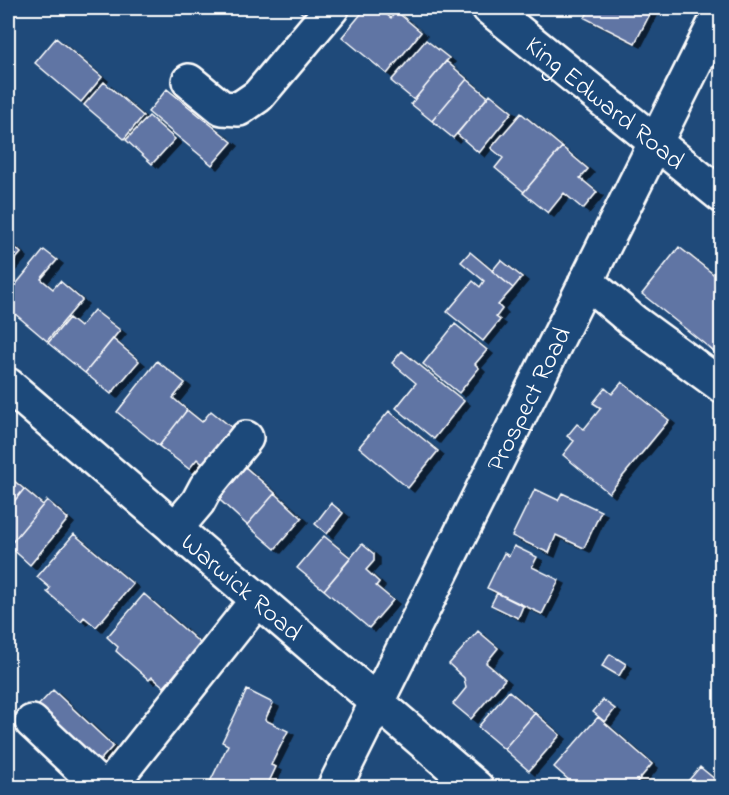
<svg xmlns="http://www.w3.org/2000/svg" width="729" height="795" font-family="'Indie Flower',sans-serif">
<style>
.building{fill:#6074a4;stroke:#fff;stroke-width:1.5;filter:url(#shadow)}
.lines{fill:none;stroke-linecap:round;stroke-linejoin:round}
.minor-casing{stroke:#fff;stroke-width:38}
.minor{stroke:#1f4a7a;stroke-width:33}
.labels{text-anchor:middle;stroke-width:6;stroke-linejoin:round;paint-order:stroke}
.street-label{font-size:26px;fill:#fff;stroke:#1f4a7a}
</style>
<defs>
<filter id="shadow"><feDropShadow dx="6" dy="4" stdDeviation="0" flood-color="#0009"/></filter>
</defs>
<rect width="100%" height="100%" fill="#1f4a7a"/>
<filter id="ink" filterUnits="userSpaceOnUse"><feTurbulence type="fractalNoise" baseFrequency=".0167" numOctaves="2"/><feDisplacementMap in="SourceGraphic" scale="12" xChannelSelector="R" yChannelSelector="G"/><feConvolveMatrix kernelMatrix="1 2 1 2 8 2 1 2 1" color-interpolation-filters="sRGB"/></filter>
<g filter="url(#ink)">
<path class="building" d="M296,8H327L314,23Z
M366,8H378L391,18L396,11L421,32L387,74L342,37Z
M590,8H653L635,43L585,18Z
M56,38L102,77L81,102L35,63Z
M426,40L449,58L414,100L391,81Z
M446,61L467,79L432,121L411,104Z
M467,79L488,97L453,138L432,121Z
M104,82L143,116L124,139L84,105Z
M167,89L232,142L212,165L148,112Z
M490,94L512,112L479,153L457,134Z
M521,113L562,147L524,192L495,168L503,158L491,148Z
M149,116L175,139L152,164L126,140Z
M562,147L588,169L580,178L597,192L583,209L564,193L548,213L523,193Z
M8,241L21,253L8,268Z
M679,247L722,281V358L642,294Z
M44,250L57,260L41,279L53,289L60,281L82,300L47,341L8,308V294Z
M470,252L513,288L498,305L502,309L496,317L500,320L483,341L447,312L473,281L480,287L484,281L461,262Z
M501,260L522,277L513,288L492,271Z
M94,310L120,330L85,373L48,343L69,318L80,327Z
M455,324L487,350L475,364L479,368L459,393L423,364Z
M113,339L139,361L111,394L85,373Z
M402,351L464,401L434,439L396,408L416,383L392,363Z
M157,361L185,383L173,398L187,410L159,446L117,412Z
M622,382L669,420L609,493L563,455L574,441L567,436L577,424L584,429L601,408L593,403L605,388L612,394Z
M187,410L202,422L211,411L236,431L207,468L197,459L189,469L159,446Z
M389,411L438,451L408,488L359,447Z
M237,460L275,493L247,525L210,491Z
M8,476L24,489L8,509Z
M24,489L43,505L9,546L8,545V509Z
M535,489L558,500L562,493L601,511L584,548L556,535L549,553L512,536Z
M275,493L302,518L275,549L247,525Z
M47,500L68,519L30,565L9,546Z
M331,503L343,513L327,534L315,524Z
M74,534L133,584L96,627L84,617L81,621L47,592L50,588L37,577Z
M324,536L351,558L324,590L297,568Z
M362,544L374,554V561L366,570L379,582L376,586L393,600L369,628L324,590Z
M514,546L537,557L532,567L559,580L542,614L487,588L504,553L509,556Z
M497,593L523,606L518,618L491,605Z
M144,594L201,644L164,687L152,677L149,680L116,651L118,647L107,637Z
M478,631L498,648L486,663L505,679L471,719L453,704L466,688L464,678L449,664Z
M610,654L626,664L619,676L602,666Z
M53,690L113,746L93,768L33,711Z
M247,690L273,703L265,720L288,731L271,765L276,767L266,788H207L228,745L222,742Z
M509,691L535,713L504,749L478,727Z
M603,700L615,709L605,722L593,712Z
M535,713L560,735L529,771L504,749Z
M598,717L652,764L632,788H578L554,767Z
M700,767L722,785V788H682Z"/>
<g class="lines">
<g class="minor-casing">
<g id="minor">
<path id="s1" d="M489,8L722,196"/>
<path d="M189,81L222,108L239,109L258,96L332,8"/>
<path d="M586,281L633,321L722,386"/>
<path id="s2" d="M8,385L477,788"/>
<path d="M175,529L198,502L206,487L246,438"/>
<path d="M32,722L99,785L113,782L258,599"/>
<path id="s3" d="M334,788L722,9"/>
</g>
</g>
<use href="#minor" class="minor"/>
</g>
</g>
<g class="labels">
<g class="street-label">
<text dy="9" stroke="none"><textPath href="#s1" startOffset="150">King Edward Road</textPath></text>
<text dy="9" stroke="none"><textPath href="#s3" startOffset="435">Prospect Road</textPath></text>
<text dy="9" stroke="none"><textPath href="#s2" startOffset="309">Warwick Road</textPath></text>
</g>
</g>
<rect width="729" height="795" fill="none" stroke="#1f4a7a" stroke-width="30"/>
<rect x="15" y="15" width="699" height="765" fill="none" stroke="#fff" stroke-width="2" filter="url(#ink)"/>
</svg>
